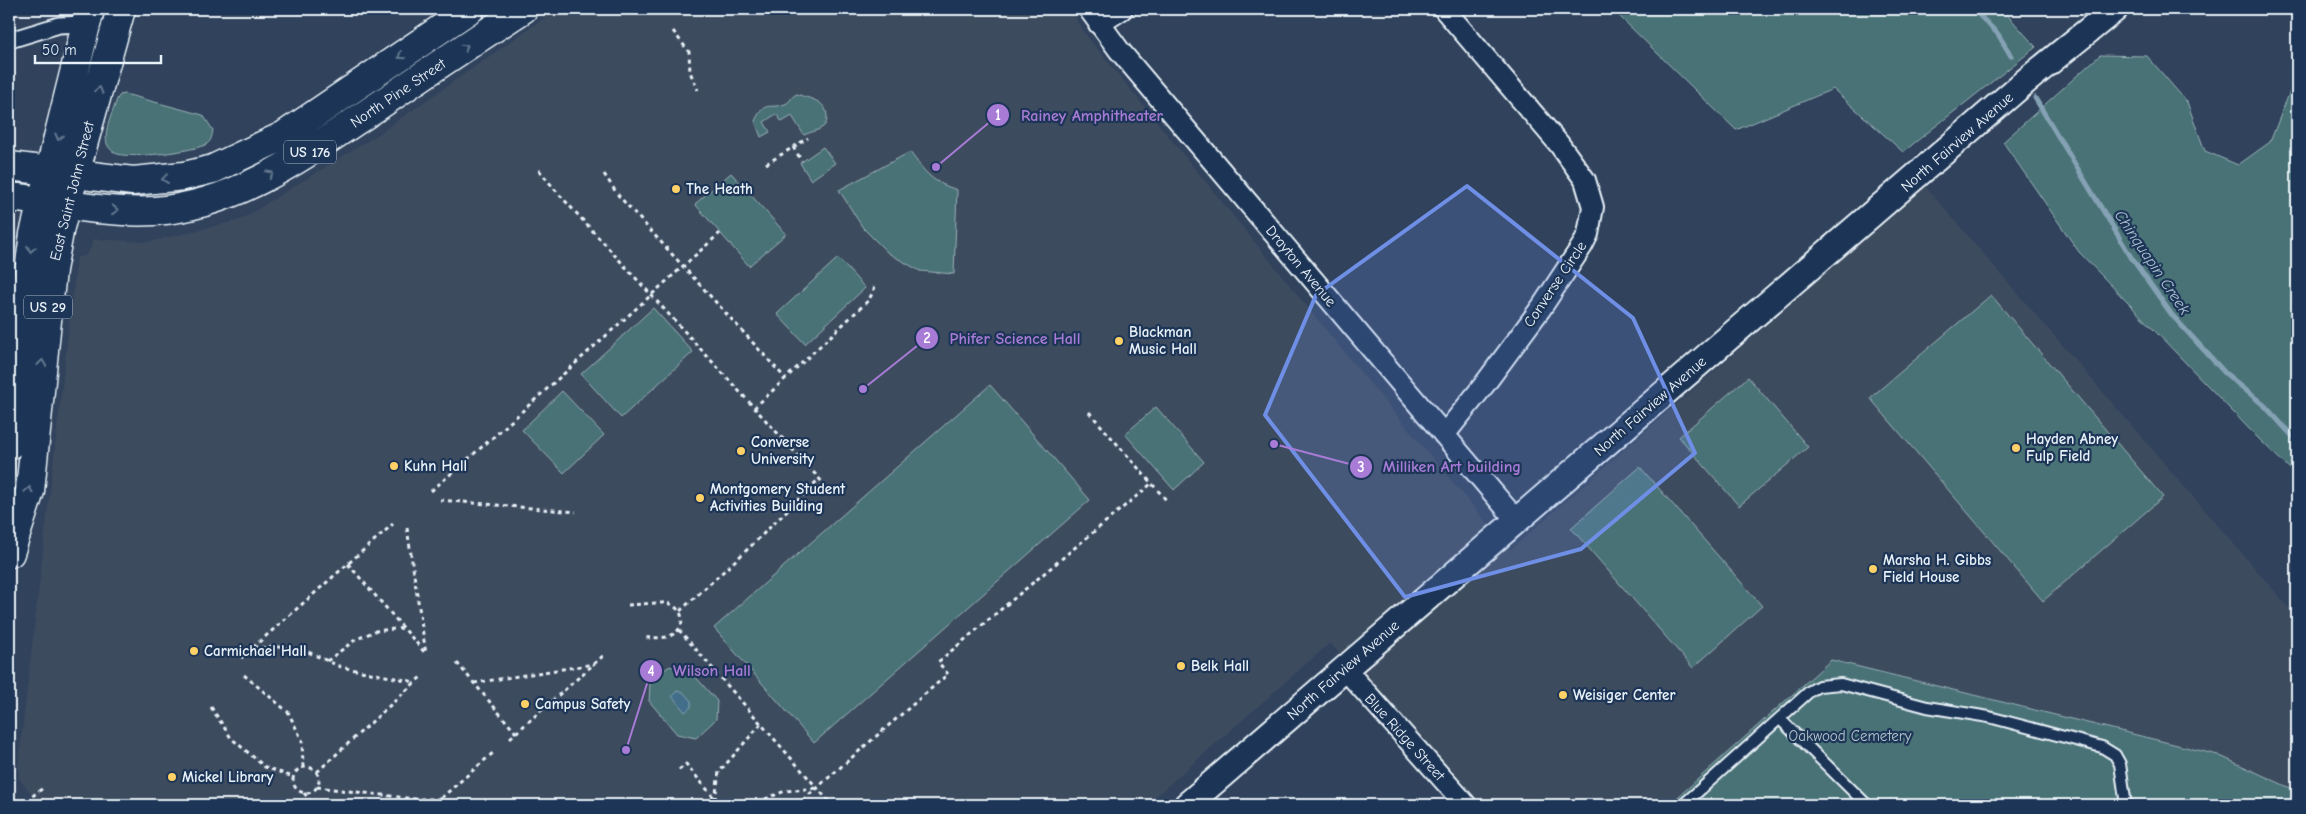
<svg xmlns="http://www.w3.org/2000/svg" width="2306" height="814" font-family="'Comic Neue',sans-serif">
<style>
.built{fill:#3e4b5f}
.green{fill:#4a7276;stroke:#99b2b7}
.water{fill:#436e89;stroke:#85a2b5}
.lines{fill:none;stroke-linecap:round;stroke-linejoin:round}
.stream{stroke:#85a2b5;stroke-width:5}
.service-casing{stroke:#e8f1f8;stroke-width:14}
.pedestrian-casing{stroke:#e8f1f8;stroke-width:19}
.minor-casing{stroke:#e8f1f8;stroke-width:24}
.tertiary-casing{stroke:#e8f1f8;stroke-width:29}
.primary-casing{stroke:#e8f1f8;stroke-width:31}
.trunk-casing{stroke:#e8f1f8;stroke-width:31}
.path{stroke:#e8f1f8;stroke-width:3;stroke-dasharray:4 4;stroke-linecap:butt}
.service{stroke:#1d3557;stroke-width:10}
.pedestrian{stroke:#1d3557;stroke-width:15}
.minor{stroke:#1d3557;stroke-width:20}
.tertiary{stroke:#1d3557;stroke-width:25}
.primary{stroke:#1d3557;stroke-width:28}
.trunk{stroke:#1d3557;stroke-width:28}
.oneway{stroke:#64778f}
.marked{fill:#6e8fe5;fill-opacity:0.2;stroke:#6e8fe5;stroke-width:4;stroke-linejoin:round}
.poi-dot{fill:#ffd166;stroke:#1d3557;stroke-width:2}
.labels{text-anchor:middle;stroke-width:4.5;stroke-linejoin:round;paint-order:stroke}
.shield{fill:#1d3557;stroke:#abb9c8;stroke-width:1}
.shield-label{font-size:14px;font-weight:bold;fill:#e8f1f8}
.street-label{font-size:15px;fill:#e8f1f8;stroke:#1d3557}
.poi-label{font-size:15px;font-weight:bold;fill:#e8f1f8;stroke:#1d3557;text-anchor:start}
.park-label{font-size:15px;fill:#b1c5ca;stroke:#1d3557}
.water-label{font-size:16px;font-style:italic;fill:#aec3d1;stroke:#1d3557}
.leader{fill:none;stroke:#a77bd6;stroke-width:2}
.callout-dot{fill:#a77bd6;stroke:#1d3557;stroke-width:2}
.mark-label{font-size:15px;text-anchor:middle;font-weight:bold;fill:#fff}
.callout-label{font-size:16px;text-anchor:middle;font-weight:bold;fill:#a77bd6;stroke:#1d3557;stroke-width:4.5;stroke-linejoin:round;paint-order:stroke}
</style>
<rect width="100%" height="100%" fill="#30425c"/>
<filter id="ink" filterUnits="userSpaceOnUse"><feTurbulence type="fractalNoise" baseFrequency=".02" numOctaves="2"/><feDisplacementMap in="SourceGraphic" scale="10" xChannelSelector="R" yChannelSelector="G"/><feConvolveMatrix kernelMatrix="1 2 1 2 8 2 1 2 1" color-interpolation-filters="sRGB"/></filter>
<g filter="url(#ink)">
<path class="built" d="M557,9H1071L1082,30L1362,374L1510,550L1925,186L2297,617V791L2218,755L1831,660L1669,805H1478L1330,643L1146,805H41L19,779L18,767L77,257L85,256L91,248L94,239L148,242L240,220L377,135Z"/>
<path class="green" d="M1612,9H2002L2036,47L1903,152L1833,89L1736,130Z
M2100,55L2147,56L2187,102L2205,151L2238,165L2270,142L2292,86L2297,82V476L2256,436L2079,252L2003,142Z
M125,94L203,115L213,130C212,135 212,140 207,144C196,151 126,160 115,153C112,151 108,147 107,144C103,131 113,112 117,99L120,95Z
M797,94C809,99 827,100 827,117C827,121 826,125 823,127C818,131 810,132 804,135L792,116L782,122L776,114L764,122L770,132L761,137L755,121C765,99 769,110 785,104C791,102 791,96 797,94Z
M823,147L835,163L811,180L800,163Z
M910,152C927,175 931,181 957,190L954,274L920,271L888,253L863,228L839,190Z
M731,173L786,234L749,266L695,204Z
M838,258L865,288L805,344L777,314Z
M1991,295L2163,497L2043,601L1870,398Z
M653,308L693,352L621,418L581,374Z
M1748,377L1808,447L1739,506L1679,437Z
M990,385L1090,500L814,743L714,628Z
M562,391L604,435L564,473L522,430Z
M1156,407L1204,462L1174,490L1125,434Z
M1640,467L1762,606L1693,668L1571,528Z
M1831,660L2218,755L2297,791V805H1669Z
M685,665L717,701L716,719L696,738L677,734L649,701L650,683L668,667Z"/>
<path class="water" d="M677,691L683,692L691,701V707L685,712L672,696Z"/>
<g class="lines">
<path class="stream" d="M1973,9L1998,34L2011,56
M2035,98L2131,257L2172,315L2225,373L2265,406L2297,441"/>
<g class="service-casing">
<path id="service" d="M1780,719L1867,805
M1683,805L1810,691L1819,686L1841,684L1927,707L1989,717L2102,747L2115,755L2120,764L2126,805"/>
</g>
<g class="pedestrian-casing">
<path id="pedestrian" d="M10,40L59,25L86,24"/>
</g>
<g class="minor-casing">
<path id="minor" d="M1089,9L1119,50L1517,521
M1099,24L1122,9
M1444,435L1484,385L1541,308L1582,246L1588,234L1593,207L1585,180L1559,144L1444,9
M1345,669L1466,805"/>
</g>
<g class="tertiary-casing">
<path id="tertiary" d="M1187,805L2026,81L2115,9"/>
</g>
<g class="primary-casing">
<path id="primary" d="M9,445L16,367L34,234L90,9
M10,553L30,491L52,270L60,227L121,9"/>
</g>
<g class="trunk-casing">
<path id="trunk" d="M9,166L133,181L184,176L213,169L283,136L470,9
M9,197C57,202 106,214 155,211C240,205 310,151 378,106C426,73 474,41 523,9"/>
</g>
<path class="path" d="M673,31L689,52L690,72L698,90
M793,147L802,161
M766,164L808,138
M539,170L557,192L825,485
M604,174L618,195L786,379
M754,408L869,300L876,285
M1089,412L1168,502
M431,491L498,433L720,233
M440,500L576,512
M407,528L426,654
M348,564L426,654
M628,605C638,605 662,601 670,604C686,611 686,629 670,636C663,639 651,637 643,638
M680,611L749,548L819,479
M679,630L832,805
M253,648L279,647L308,652L341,667L415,682
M241,658L393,524
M327,661L355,640L375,631L404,628
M457,663L516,733
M244,675L288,712L302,740L303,767
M474,683L594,664
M211,707L231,738L265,767L293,777
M510,738L604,655
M293 780a13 13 0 1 1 26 0a13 13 0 1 1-26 0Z
M679,770L686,764L720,805
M317,772L422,676
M317,787L414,799H440
M304,793L314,805
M715,800L719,772L761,724
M26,801L43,788
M389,805V796
M438,805L440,799L494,752
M750,805L785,791L817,788
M797,805L948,674L938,662L1151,484"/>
<use href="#service" class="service"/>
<use href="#pedestrian" class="pedestrian"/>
<use href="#minor" class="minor"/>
<use href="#tertiary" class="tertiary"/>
<use href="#primary" class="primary"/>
<use href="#trunk" class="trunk"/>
</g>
<defs><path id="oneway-chevron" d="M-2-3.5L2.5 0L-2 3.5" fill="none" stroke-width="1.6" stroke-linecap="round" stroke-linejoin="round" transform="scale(1.25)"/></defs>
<g class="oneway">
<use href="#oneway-chevron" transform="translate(465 47) rotate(-34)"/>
<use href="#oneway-chevron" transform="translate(401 56) rotate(146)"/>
<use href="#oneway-chevron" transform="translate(99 90) rotate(-74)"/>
<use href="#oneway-chevron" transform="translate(59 137) rotate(104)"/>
<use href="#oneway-chevron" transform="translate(270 174) rotate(-27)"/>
<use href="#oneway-chevron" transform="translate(165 179) rotate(173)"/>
<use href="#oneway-chevron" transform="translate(115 210) rotate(5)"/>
<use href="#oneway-chevron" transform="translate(31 249) rotate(99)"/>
<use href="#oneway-chevron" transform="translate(42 363) rotate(-84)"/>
<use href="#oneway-chevron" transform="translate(29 490) rotate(-80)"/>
</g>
</g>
<path class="marked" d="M1467,186L1633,318L1695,453L1581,549L1405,597L1265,415L1316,295Z"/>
<g class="poi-dot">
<circle cx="676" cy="189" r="5"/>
<circle cx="1119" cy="341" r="5"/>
<circle cx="2016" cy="448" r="5"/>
<circle cx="741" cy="451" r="5"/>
<circle cx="394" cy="466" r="5"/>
<circle cx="700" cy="498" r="5"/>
<circle cx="1873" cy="569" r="5"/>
<circle cx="194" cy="651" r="5"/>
<circle cx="1181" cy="666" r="5"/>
<circle cx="1563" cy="695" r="5"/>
<circle cx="525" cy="704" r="5"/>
<circle cx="172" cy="777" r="5"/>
</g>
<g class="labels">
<g class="shield">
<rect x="284" y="140.5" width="52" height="23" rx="4"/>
<rect x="24" y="295.5" width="48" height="23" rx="4"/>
</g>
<g class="shield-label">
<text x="310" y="157">US 176</text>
<text x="48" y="312">US 29</text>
</g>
<g class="street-label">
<text transform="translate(398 93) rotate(-34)" y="5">North Pine Street</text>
<text transform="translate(1957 142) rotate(-41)" y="5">North Fairview Avenue</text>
<text transform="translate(72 191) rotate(-76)" y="5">East Saint John Street</text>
<text transform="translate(1301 266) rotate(50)" y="5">Drayton Avenue</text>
<text transform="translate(1555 284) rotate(-56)" y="5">Converse Circle</text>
<text transform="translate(1650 406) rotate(-41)" y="5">North Fairview Avenue</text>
<text transform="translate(1343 670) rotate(-41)" y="5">North Fairview Avenue</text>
<text transform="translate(1405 737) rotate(48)" y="5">Blue Ridge Street</text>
</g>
<g class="poi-label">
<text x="686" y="194">The Heath</text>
<text x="1129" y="337">Blackman<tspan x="1129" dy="17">Music Hall</tspan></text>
<text x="2026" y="444">Hayden Abney<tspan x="2026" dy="17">Fulp Field</tspan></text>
<text x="751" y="447">Converse<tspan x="751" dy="17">University</tspan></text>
<text x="404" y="471">Kuhn Hall</text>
<text x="710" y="494">Montgomery Student<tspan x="710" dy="17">Activities Building</tspan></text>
<text x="1883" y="565">Marsha H. Gibbs<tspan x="1883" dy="17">Field House</tspan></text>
<text x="204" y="656">Carmichael Hall</text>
<text x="1191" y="671">Belk Hall</text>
<text x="1573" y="700">Weisiger Center</text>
<text x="535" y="709">Campus Safety</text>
<text x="182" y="782">Mickel Library</text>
</g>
<g class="park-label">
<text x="1850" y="741">Oakwood Cemetery</text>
</g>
<g class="water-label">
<text transform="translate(2153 262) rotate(56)" y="6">Chinquapin Creek</text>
</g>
</g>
<path class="leader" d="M936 167L998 115M863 389L927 338M1274 444L1361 467M626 750L651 671"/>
<g class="callout-dot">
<circle cx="936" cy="167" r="5"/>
<circle cx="863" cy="389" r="5"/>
<circle cx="1274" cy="444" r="5"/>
<circle cx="626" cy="750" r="5"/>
<circle cx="998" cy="115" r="12"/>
<circle cx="927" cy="338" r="12"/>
<circle cx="1361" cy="467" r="12"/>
<circle cx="651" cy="671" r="12"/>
</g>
<g class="mark-label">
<text x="998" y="120">1</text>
<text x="927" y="343">2</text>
<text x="1361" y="472">3</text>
<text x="651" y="676">4</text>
</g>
<g class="callout-label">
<text x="1092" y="121">Rainey Amphitheater</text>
<text x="1015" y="344">Phifer Science Hall</text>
<text x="1452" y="472">Milliken Art building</text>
<text x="712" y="676">Wilson Hall</text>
</g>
<rect width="2306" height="814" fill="none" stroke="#1d3557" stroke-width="30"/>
<rect x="15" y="15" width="2276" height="784" fill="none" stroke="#e8f1f8" stroke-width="2" filter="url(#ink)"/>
<path d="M35 55v8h126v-8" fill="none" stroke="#e8f1f8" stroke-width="2.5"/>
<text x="42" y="55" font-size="15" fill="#e8f1f8" stroke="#1d3557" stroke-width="4" paint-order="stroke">50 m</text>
</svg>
